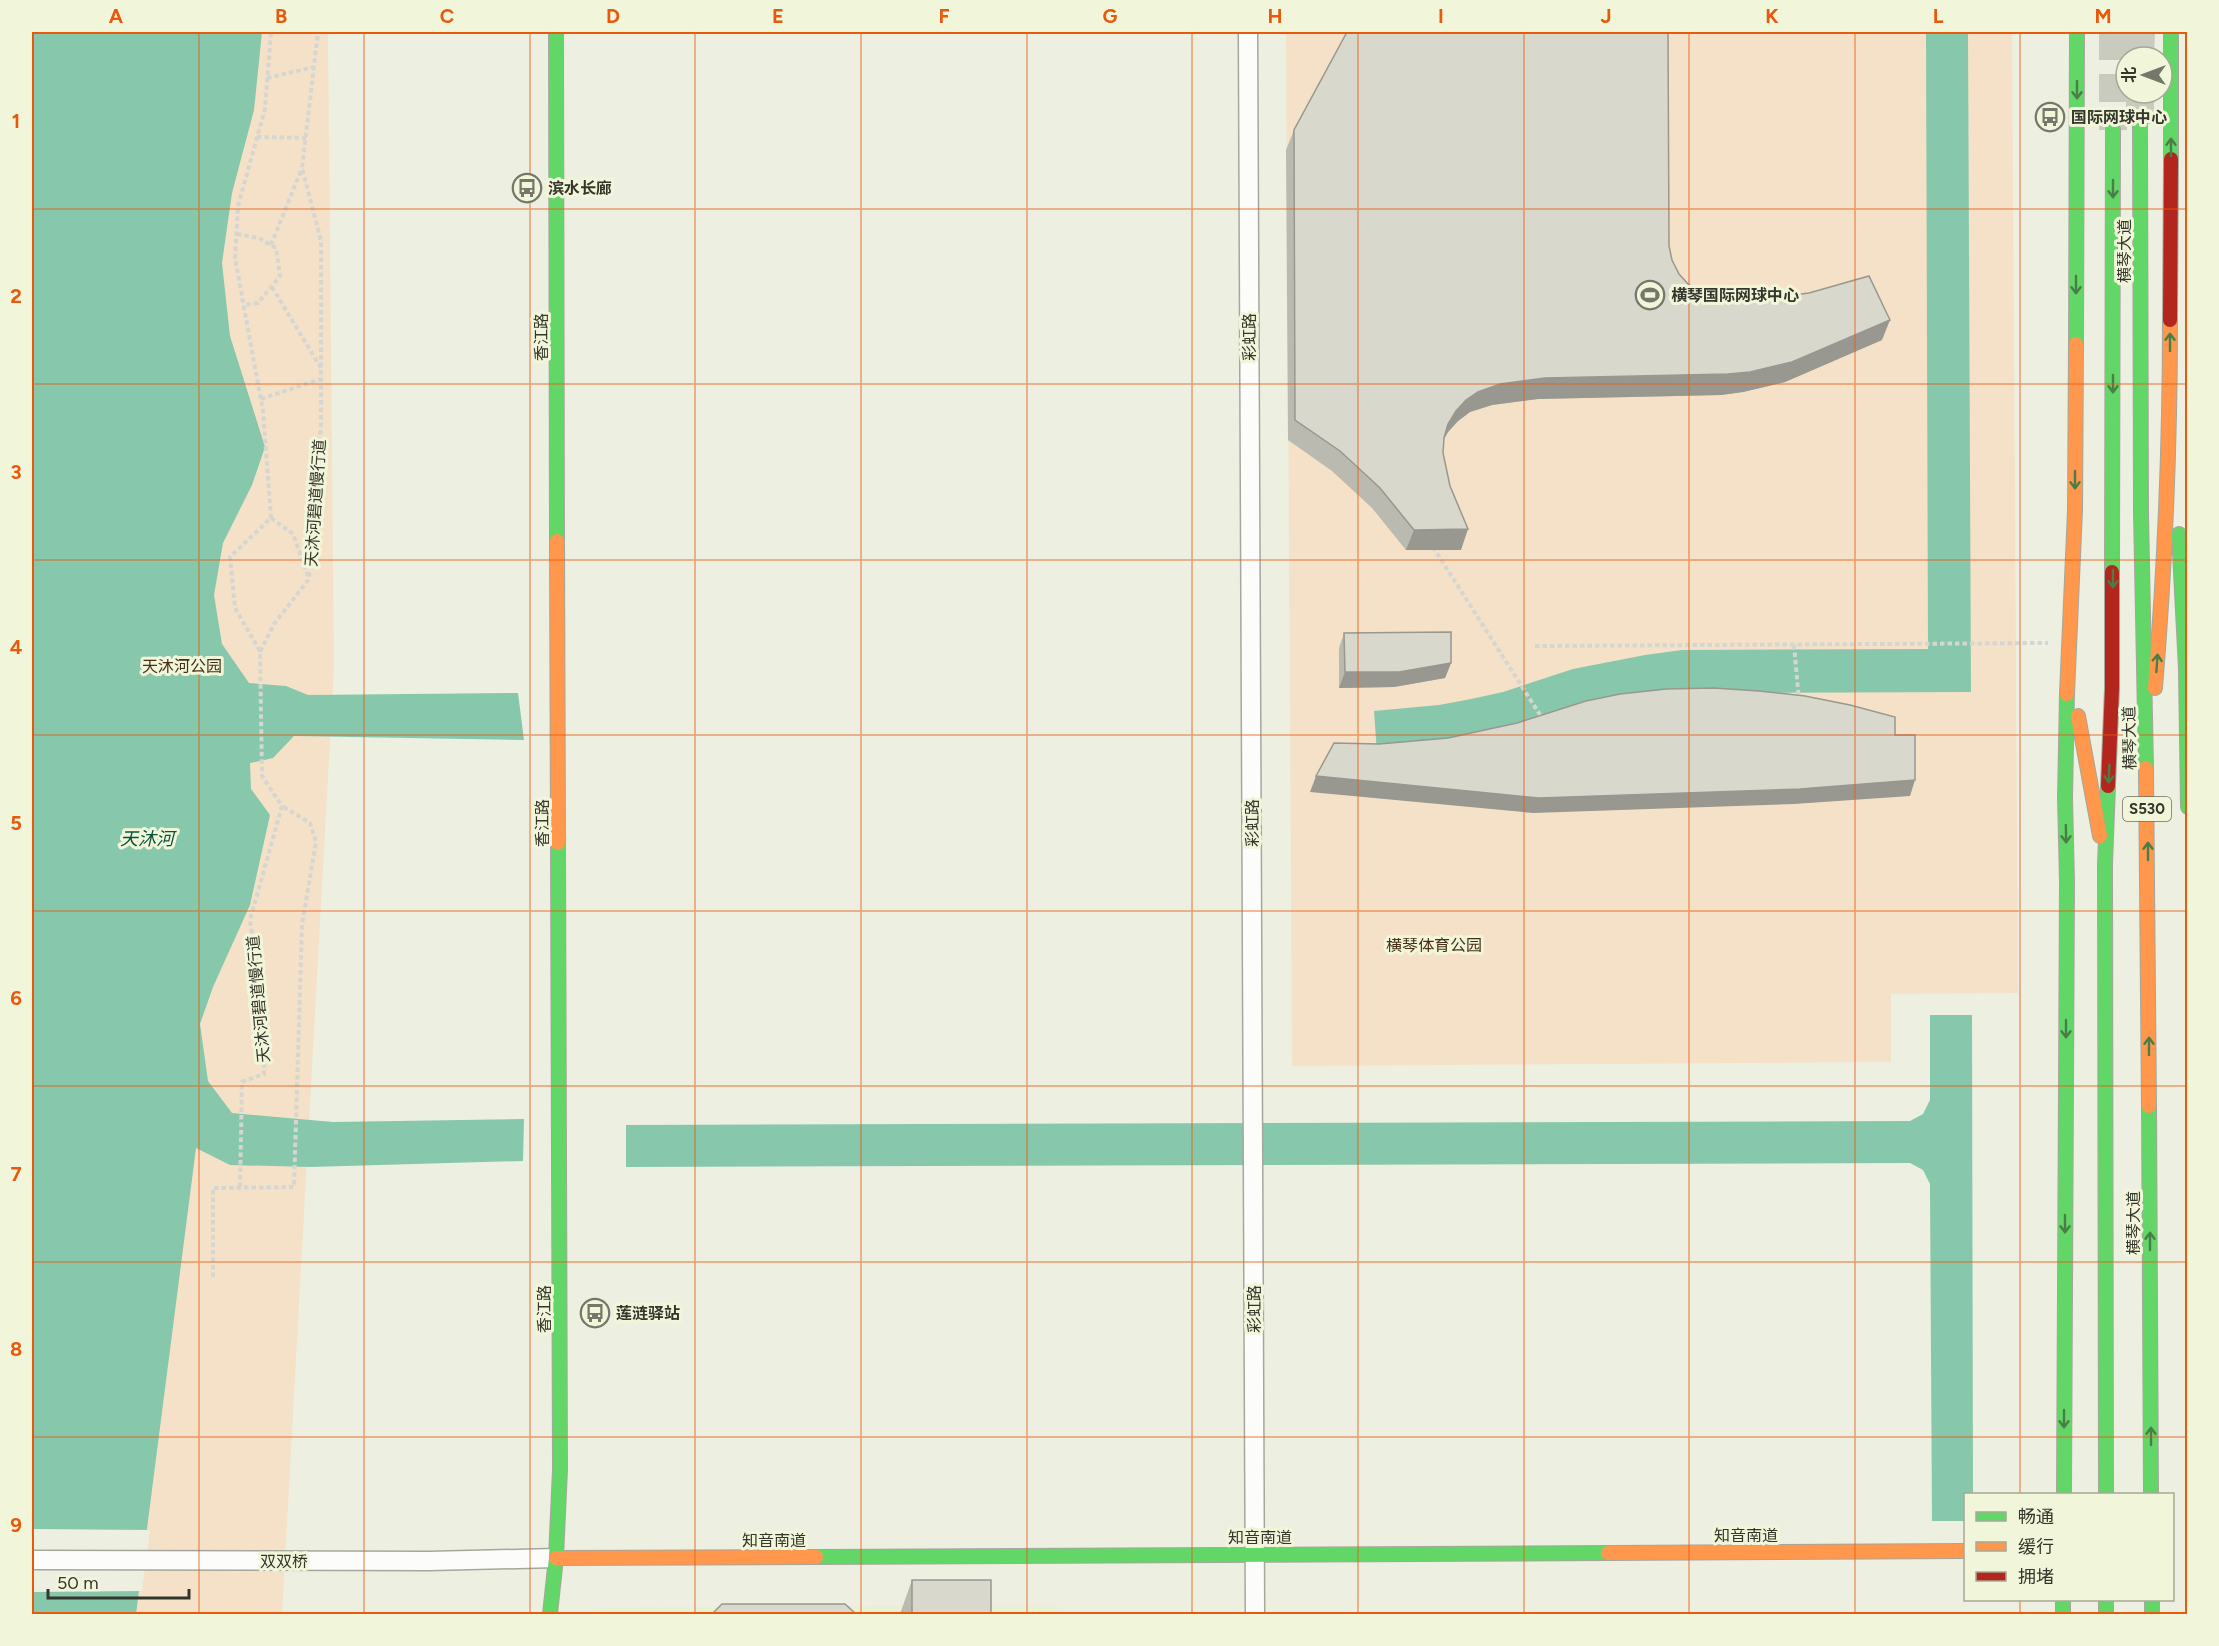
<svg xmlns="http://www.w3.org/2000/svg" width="2219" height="1646" font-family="Figtree,'Noto Sans SC',sans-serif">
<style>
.built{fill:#eaefd5}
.green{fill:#f4e1c7}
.water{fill:#87c7ab}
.pier{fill:#edf0e1}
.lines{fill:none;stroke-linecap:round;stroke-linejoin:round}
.primary-tunnel{stroke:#c8cbbd;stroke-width:28;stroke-dasharray:28 14;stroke-linecap:butt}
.street-casing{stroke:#a5a79c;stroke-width:21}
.fast-casing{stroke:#a5a79c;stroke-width:16}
.slow-casing{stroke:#a5a79c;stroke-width:16}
.jam-casing{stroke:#a5a79c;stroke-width:16}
.path{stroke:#d5d6d2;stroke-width:4;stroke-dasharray:4.5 3;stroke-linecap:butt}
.street{stroke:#fcfdfa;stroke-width:18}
.fast{stroke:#63d668;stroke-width:14}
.slow{stroke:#ff974d;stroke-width:14}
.jam{stroke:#b3261e;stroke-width:14}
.wall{fill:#bbbab0}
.shaded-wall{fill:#989790}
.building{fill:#d9d8cd;stroke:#989790;stroke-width:1.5}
.oneway{stroke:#497e46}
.grid{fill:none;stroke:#e8590c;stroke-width:1.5;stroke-opacity:0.55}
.labels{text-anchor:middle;stroke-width:6;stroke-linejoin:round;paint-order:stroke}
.shield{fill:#f1f6db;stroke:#6d7060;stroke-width:1.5}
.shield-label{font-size:15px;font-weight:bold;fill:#34362b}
.poi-label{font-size:16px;font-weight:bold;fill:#34362b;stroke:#f1f6db;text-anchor:start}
.street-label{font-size:16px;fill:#34362b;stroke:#f1f6db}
.park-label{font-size:16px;fill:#472f16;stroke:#f1f6db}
.water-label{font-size:18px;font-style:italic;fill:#07543d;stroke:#f1f6db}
.neatline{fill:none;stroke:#e8590c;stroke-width:2}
.grid-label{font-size:20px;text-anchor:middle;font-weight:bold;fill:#e8590c}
</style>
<rect width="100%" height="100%" fill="#edf0e1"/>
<path class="built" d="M1057,1605V1614H600L601,1607Z"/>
<path class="green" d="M32,32H328L334,668L282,1614H32Z
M1286,32H2012L2018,993L1891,994V1062L1292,1066Z"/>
<path class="water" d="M32,32H262L254,110L232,193L222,263L230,336L265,447L252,485L223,543L214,595L222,644L249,683L286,686L308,695L518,693L524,740L294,736L273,758L250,763L251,789L270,815L250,905L213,987L200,1024L208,1081L232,1113L333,1122L524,1119L523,1161L310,1167L230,1165L196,1148L136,1614H32Z
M1926,32H1968L1971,692L1685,693L1377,753L1374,711L1439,705L1471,699L1503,692L1573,669L1645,655L1682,650L1928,649Z
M1930,1015H1972L1973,1494H1966L1965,1521H1932L1930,1184L1923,1170L1910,1163L626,1167V1125L1910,1121L1923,1114L1930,1100Z"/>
<path class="pier" d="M32,1529L150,1530L142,1591L32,1592Z"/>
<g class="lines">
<path class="primary-tunnel" d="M2113,32V130
M2140,57L2141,32
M2140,124V93"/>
<g class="street-casing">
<path id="street" d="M1248,32L1255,1614
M32,1560L429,1561L556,1558"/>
</g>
<g class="fast-casing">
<path id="fast" d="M556,32L557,541
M2140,124L2141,513L2146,768
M2171,159V32
M2076,344L2077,32
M2179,534L2186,669L2188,807
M2112,572L2113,130
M2149,1106L2151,1494
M2064,1494L2067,882L2065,798L2067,694
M2106,1494L2105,864L2108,786
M816,1557L1608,1553
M2063,1600V1614
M2106,1600V1614
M2152,1600V1614
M550,1614L556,1558L560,1469L558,843"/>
</g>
<g class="slow-casing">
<path id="slow" d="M557,541L558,843
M2155,688C2165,566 2170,443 2170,320
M2067,694L2075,510L2076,344
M2078,716L2100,836
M2146,768L2149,1106
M1608,1553L1966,1551
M556,1558L816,1557"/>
</g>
<g class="jam-casing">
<path id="jam" d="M2170,320L2171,159
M2108,786L2112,688V572"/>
</g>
<path class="path" d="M267,78L314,67
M257,137L306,138
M237,234L259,238L276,248L280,276L258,303L243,305
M271,245L302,168
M272,287L321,368
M261,399L321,379
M271,518L293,534L308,576
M1433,547L1542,718
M1794,645L1799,701
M1535,646L2048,643
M260,651L235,608L230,557L271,518L263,411L235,258L238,206L265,109L271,32
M240,1187L242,1082L264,1074V1032L259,979L250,920L282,806L262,776L260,652L274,624L309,579L321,425V241L302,168L318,32
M213,1277V1188L294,1187L302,924L316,842L310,823L282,806"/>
<use href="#street" class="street"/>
<use href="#fast" class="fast"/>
<use href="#slow" class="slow"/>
<use href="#jam" class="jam"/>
</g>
<path class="wall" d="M1294,130L1669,246L1672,260L1679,274L1689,285L1702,293L1882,340L1785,382L1743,392L1721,395L1538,399L1492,405L1470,412L1458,421L1448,432L1444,439L1443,453L1461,550H1406L1372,508L1332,471L1288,440L1286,150Z
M1344,633L1451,663L1445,678L1394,687L1339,688V648Z
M912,1580L991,1614H900Z"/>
<path class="shaded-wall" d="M1890,320L1882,340L1785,382L1743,392L1721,395L1538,399L1492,405L1470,412L1458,421L1448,432L1441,444L1448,424L1456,411L1466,400L1478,392L1500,384Z
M1468,529L1461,550H1406L1414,530Z
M1451,663L1445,678L1394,687L1339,688L1345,672Z
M1316,776L1915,780L1910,796L1794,804L1533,813L1310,792Z"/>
<path class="building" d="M1347,32H1668L1669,246L1672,260L1679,274L1689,285L1702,293L1717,297L1754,300L1809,293L1869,276L1890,320L1792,362L1750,372L1728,374L1545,378L1500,384L1478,392L1466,400L1456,411L1448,424L1444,438L1443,453L1450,486L1468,529L1414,530L1380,488L1340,451L1295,420L1294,130Z
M1451,632V663L1399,672H1345L1344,633Z
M1713,688L1759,691L1805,696L1850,705L1895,717V735H1915V780L1800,789L1539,798L1316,776L1334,743L1379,744L1448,738L1517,723L1586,701L1620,694L1666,689Z
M912,1580H991V1614H912Z
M722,1604H845L856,1614H712Z"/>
<defs><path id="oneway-shaft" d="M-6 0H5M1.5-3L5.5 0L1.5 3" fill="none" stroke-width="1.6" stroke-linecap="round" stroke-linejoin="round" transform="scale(1.5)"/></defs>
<g class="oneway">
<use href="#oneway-shaft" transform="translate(2077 90) rotate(90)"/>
<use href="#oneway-shaft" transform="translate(2171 147) rotate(-90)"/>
<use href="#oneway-shaft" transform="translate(2113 189) rotate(90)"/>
<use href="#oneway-shaft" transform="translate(2076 285) rotate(90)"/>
<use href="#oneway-shaft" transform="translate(2170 342) rotate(-90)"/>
<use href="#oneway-shaft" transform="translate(2113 384) rotate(90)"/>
<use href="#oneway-shaft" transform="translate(2075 480) rotate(90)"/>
<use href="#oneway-shaft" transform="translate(2113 579) rotate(90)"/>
<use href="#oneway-shaft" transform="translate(2157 663) rotate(-86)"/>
<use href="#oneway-shaft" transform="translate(2109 774) rotate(92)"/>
<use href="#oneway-shaft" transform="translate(2066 834) rotate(89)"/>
<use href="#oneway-shaft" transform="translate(2148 851) rotate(-90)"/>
<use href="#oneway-shaft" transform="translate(2066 1029) rotate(90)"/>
<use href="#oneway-shaft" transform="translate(2149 1046) rotate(-90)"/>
<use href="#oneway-shaft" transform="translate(2065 1224) rotate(90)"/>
<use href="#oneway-shaft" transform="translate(2150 1241) rotate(-90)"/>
<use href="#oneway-shaft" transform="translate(2064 1419) rotate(90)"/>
<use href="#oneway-shaft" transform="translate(2151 1436) rotate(-90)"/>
</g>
<path class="grid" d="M199,32V1614M364,32V1614M530,32V1614M695,32V1614M861,32V1614M1027,32V1614M1192,32V1614M1358,32V1614M1524,32V1614M1689,32V1614M1855,32V1614M2020,32V1494M32,209H2188M32,384H2188M32,560H2188M32,735H2188M32,911H2188M32,1086H2188M32,1262H2188M32,1437H2188M2020,1600V1614"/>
<defs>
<g id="bus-ring" transform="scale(1.5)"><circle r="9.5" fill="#f1f6db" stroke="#75776b" stroke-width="1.5"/><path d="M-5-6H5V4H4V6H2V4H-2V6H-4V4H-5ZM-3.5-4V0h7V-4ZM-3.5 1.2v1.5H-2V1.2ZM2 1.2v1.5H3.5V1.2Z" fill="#75776b"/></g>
<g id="stadium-ring" transform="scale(1.5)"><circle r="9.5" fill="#f1f6db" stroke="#75776b" stroke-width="1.5"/><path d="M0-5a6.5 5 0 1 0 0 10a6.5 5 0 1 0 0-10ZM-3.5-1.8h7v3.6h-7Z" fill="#75776b"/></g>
</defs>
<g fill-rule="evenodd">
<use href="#bus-ring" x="2050" y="117"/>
<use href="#bus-ring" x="527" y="188"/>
<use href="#stadium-ring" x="1650" y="295"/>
<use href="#bus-ring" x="595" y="1313"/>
</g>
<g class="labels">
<rect class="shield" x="2123" y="797" width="48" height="24" rx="4.5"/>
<g class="shield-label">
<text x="2147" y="814">S530</text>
</g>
<g class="poi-label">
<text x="2071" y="123">国际网球中心</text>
<text x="548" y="194">滨水长廊</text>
<text x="1671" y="301">横琴国际网球中心</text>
<text x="616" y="1319">莲涟驿站</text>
</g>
<g class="street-label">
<text transform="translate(2124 251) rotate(-90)" y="6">横琴大道</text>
<text transform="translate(541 337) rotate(-90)" y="6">香江路</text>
<text transform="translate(1249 337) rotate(-90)" y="6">彩虹路</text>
<text transform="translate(315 503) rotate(-86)" y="6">天沐河碧道慢行道</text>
<text transform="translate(2129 738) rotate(-91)" y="6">横琴大道</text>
<text transform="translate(542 823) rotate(-90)" y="6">香江路</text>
<text transform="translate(1252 823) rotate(-90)" y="6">彩虹路</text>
<text transform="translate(258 999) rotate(-95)" y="6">天沐河碧道慢行道</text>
<text transform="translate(2133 1223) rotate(-90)" y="6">横琴大道</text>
<text transform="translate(544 1309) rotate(-90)" y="6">香江路</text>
<text transform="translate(1254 1309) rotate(-90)" y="6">彩虹路</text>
<text x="1746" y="1541">知音南道</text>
<text x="1260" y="1543">知音南道</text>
<text x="774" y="1546">知音南道</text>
<text x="284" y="1567">双双桥</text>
</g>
<g class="park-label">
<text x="182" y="672">天沐河公园</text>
<text x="1434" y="951">横琴体育公园</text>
</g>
<g class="water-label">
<text x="147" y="845">天沐河</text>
</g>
</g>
<rect width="2219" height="1646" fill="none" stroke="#f1f6db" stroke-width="66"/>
<rect x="1964" y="1493" width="210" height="108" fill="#f1f6db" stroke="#a5a995" stroke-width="1.5"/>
<rect x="1976" y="1512" width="30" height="9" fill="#63d668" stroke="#a5a995" stroke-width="1.5"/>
<text x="2018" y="1523" font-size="18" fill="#34362b">畅通</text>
<rect x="1976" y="1542" width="30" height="9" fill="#ff974d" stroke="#a5a995" stroke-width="1.5"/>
<text x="2018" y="1553" font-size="18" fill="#34362b">缓行</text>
<rect x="1976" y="1572" width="30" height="9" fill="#b3261e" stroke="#a5a995" stroke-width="1.5"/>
<text x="2018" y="1583" font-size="18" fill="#34362b">拥堵</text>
<g transform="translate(2144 75) rotate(270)"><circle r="28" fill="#f1f6db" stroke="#a5a995" stroke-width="1.5"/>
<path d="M0-4.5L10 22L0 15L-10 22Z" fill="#75776b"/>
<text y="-9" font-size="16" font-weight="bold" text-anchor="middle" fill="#34362b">北</text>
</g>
<path d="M48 1589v9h141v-9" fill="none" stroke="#34362b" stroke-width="3"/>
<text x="57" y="1589" font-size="18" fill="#34362b" stroke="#f1f6db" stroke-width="4.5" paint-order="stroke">50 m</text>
<rect x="33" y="33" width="2153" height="1580" class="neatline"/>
<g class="grid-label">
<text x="116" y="23">A</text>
<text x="281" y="23">B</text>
<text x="447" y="23">C</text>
<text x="613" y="23">D</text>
<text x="778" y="23">E</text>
<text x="944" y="23">F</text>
<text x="1110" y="23">G</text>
<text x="1275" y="23">H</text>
<text x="1441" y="23">I</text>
<text x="1606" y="23">J</text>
<text x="1772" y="23">K</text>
<text x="1938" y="23">L</text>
<text x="2103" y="23">M</text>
<text x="16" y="128">1</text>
<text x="16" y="303">2</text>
<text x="16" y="479">3</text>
<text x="16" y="654">4</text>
<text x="16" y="830">5</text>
<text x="16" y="1005">6</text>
<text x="16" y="1181">7</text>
<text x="16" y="1356">8</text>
<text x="16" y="1532">9</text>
</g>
</svg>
